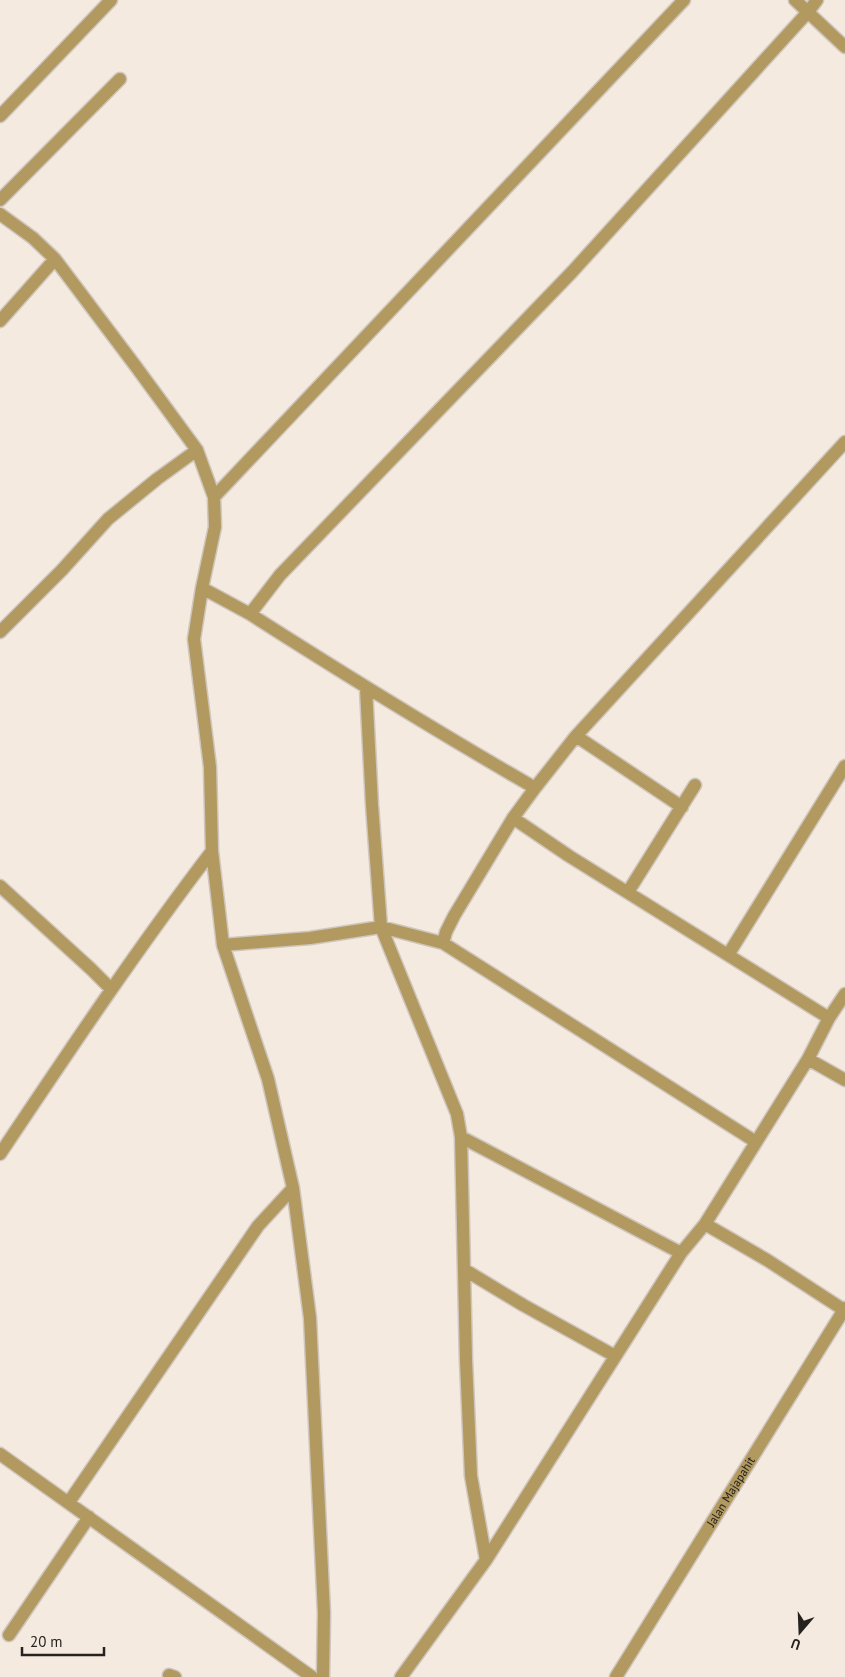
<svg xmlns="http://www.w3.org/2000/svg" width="845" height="1677" font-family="'PT Sans',sans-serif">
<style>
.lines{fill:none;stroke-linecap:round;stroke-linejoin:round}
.minor-casing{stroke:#cfc6bd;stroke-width:15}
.tertiary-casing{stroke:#cfc6bd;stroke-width:15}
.minor{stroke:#b1995f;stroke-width:12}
.tertiary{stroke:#b1995f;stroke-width:12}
.labels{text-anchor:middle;stroke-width:4;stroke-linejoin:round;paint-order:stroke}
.street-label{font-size:12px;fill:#25211e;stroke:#f4eae0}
</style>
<rect width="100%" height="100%" fill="#f4eae0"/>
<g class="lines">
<g class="minor-casing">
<path id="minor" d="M0,116L111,0
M0,200L120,79
M0,214L33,238L55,259L137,368L197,450L214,497L215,527L202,588L194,639L210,767L212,851L223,945L268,1079L293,1188L310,1318L324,1613L323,1677
M0,321L55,259
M214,497L684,0
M202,588L250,614L280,575L572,272L808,12L817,0
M250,614C344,674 438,732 535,788
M0,632L62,570L108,519L157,479L197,450
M366,688L372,805L381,927L457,1114L461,1137L466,1360L471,1476L486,1560
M576,736L682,807
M513,818L569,856L829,1018
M0,886L91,969L111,989
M628,892L695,785
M443,943L756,1142
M223,945L310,938L381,927L443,943L446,932L454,916L513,818L535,788L576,736L845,442
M728,955L845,766
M808,1059L845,1080
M461,1137L681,1253
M0,1154C69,1051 137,949 212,851
M705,1224L767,1260L844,1310
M465,1270L523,1305L615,1356
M0,1454L312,1677
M69,1502L258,1226L293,1188
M9,1635L89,1517
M169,1675L175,1677
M401,1677L486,1560L681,1253L705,1224L808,1059L829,1018L845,994"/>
</g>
<g class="tertiary-casing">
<g id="tertiary">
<path d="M795,0L845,47"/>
<path id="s1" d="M616,1677L845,1308"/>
</g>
</g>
<use href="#minor" class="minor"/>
<use href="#tertiary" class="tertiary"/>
</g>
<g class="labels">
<g class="street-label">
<text dy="4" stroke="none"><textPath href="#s1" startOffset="218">Jalan Majapahit</textPath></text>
</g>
</g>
<g transform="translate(800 1632) rotate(199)" stroke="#f4eae0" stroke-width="4" paint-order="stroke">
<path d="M0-4L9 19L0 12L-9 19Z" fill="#25211e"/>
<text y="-8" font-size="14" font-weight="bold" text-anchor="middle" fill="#25211e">U</text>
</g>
<path d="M22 1647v8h82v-8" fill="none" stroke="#25211e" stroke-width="2.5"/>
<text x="30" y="1647" font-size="15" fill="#25211e" stroke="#f4eae0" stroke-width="4" paint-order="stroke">20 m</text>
</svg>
